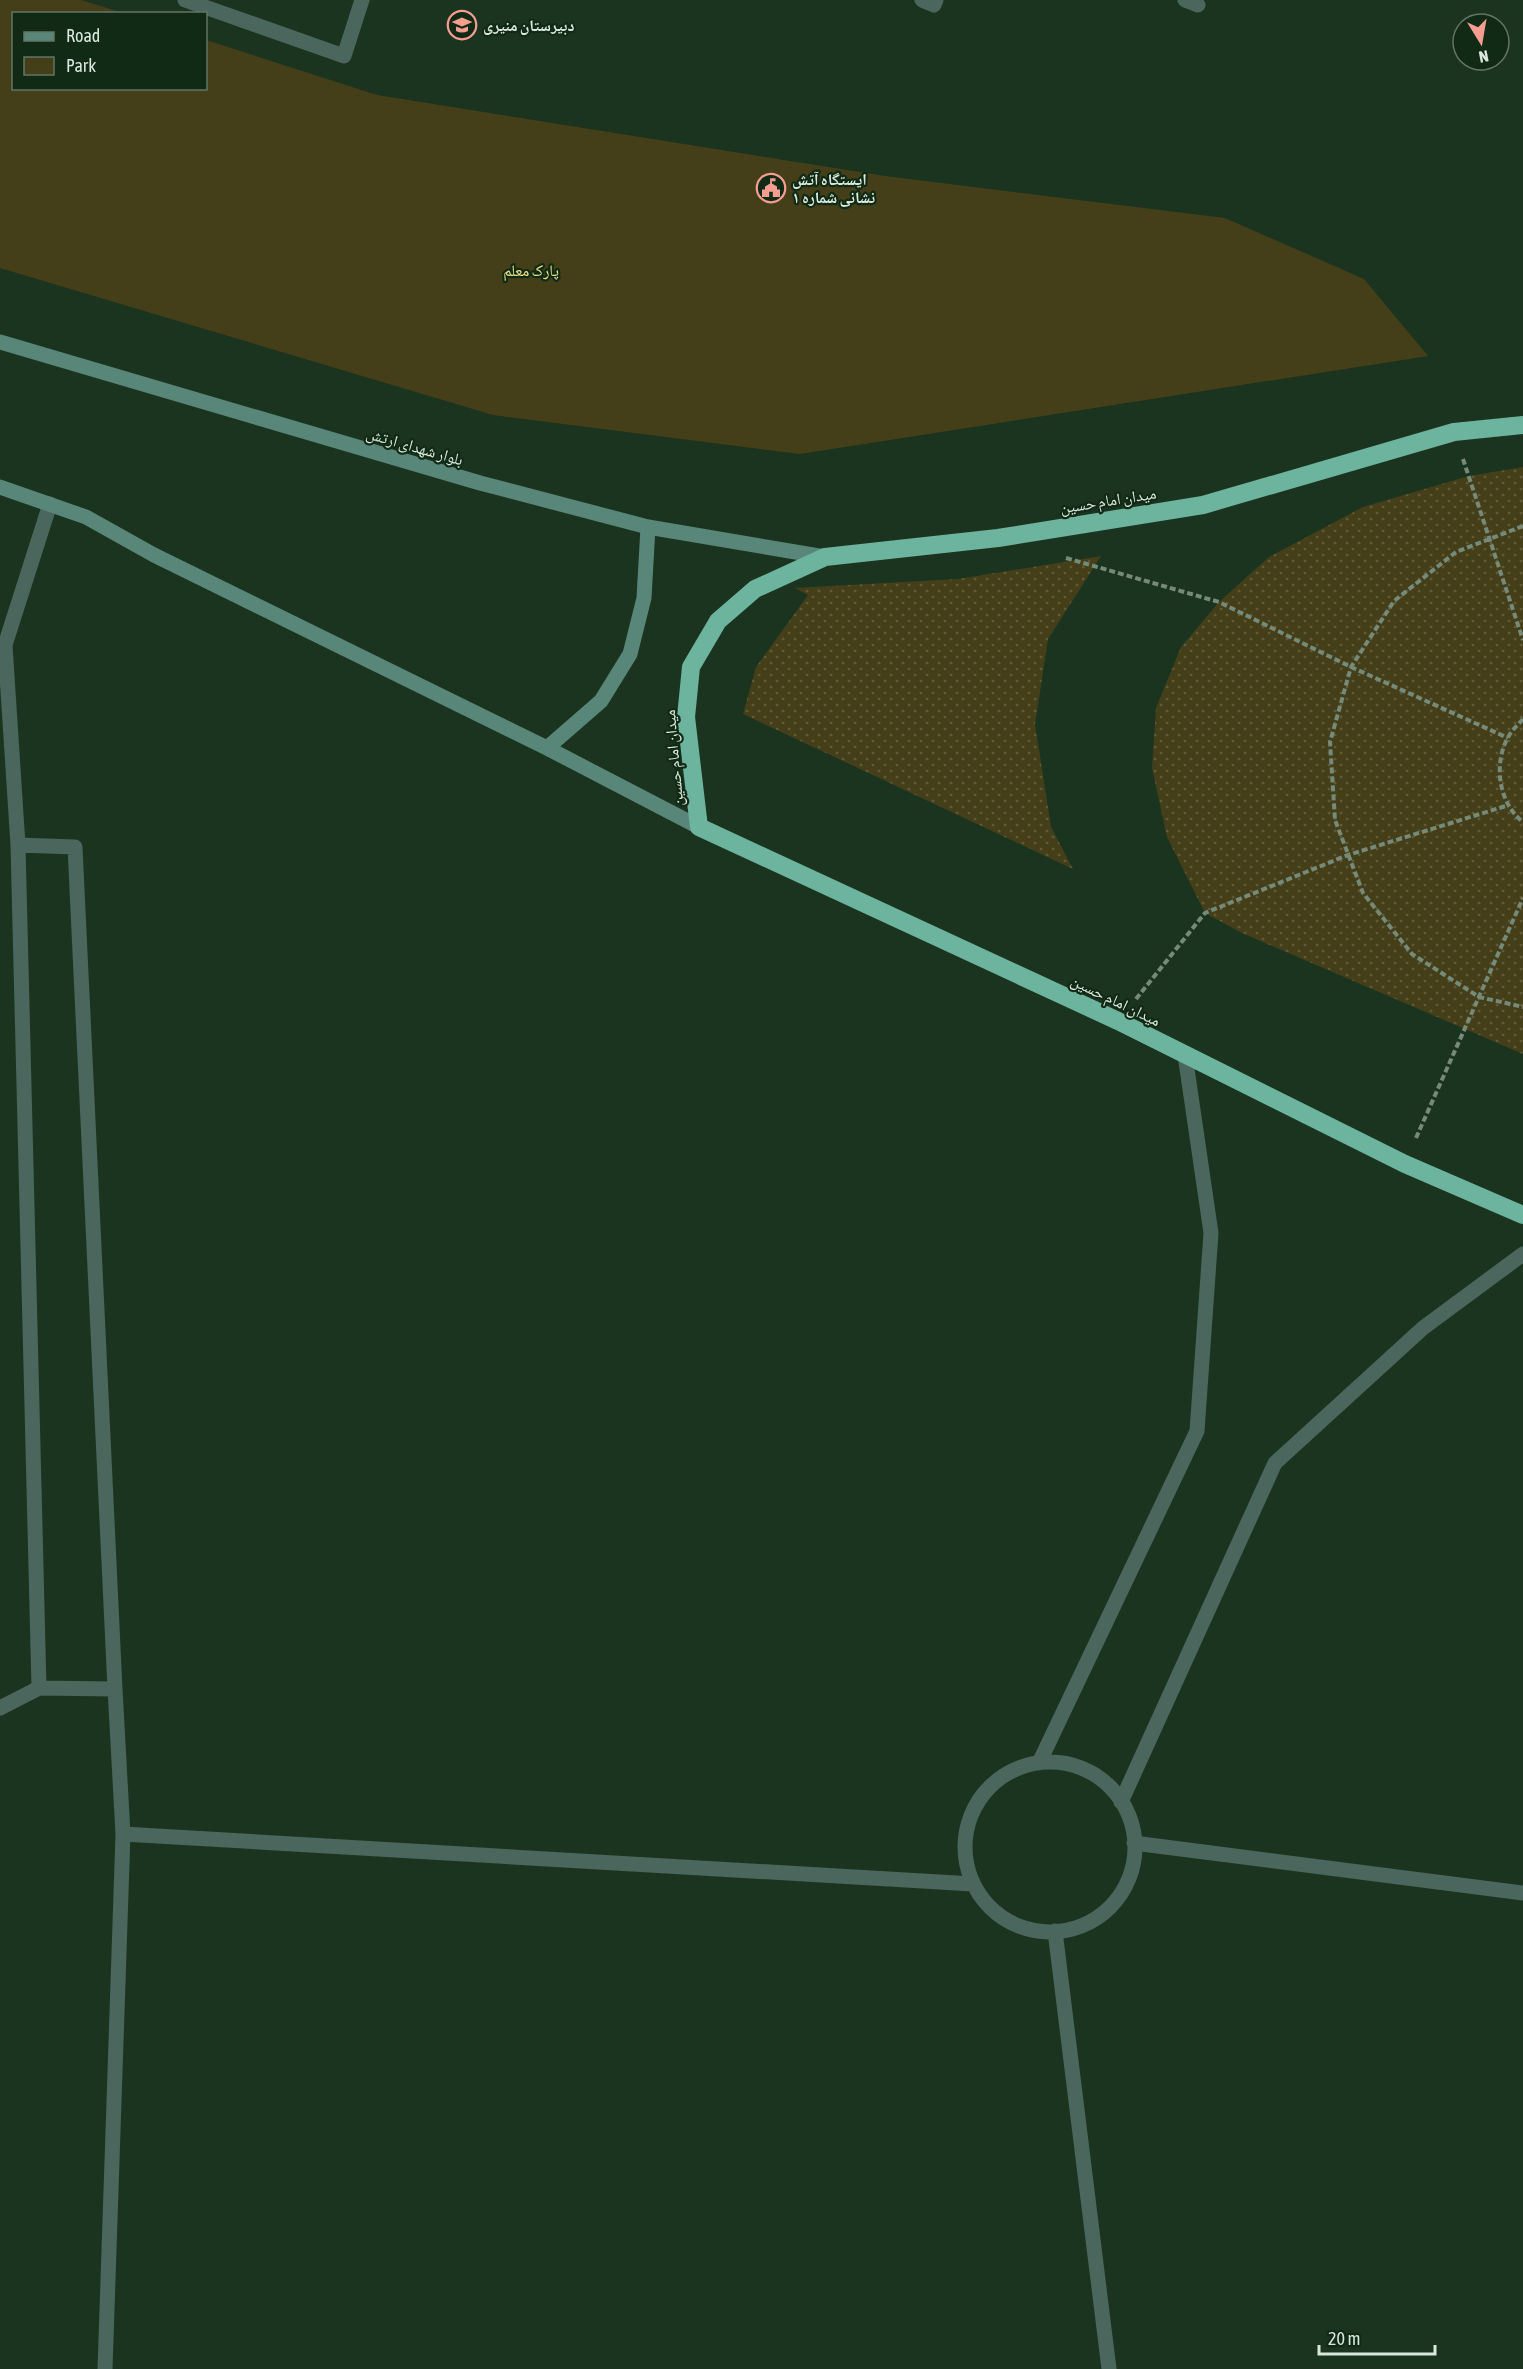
<svg xmlns="http://www.w3.org/2000/svg" width="1523" height="2369" font-family="'Asap Condensed','Noto Naskh Arabic',sans-serif">
<style>
.grass{fill:url(#grass-dots)}
.park{fill:#453f19}
.lines{fill:none;stroke-linecap:round;stroke-linejoin:round}
.path{stroke:#768a79;stroke-width:4;stroke-dasharray:6 3;stroke-linecap:butt}
.lane{stroke:#4a665d;stroke-width:15}
.street{stroke:#4a665d;stroke-width:15}
.secondary{stroke:#588678;stroke-width:15}
.highway{stroke:#6cb49e;stroke-width:18}
.labels{text-anchor:middle;stroke-width:4.5;stroke-linejoin:round;paint-order:stroke}
.poi-label{font-size:16px;font-weight:bold;fill:#d9e8db;stroke:#112a16;text-anchor:start}
.park-label{font-size:16px;fill:#ede088;stroke:#112a16}
.street-label{font-size:16px;fill:#d9e8db;stroke:#112a16}
</style>
<defs>
<pattern id="grass-dots" width="8" height="8" patternUnits="userSpaceOnUse" patternTransform="scale(1.5)"><rect width="8" height="8" fill="#453f19"/><path d="M2 2h.1M6 6h.1" fill="none" stroke="#5f5b3a" stroke-width="1.8" stroke-linecap="round"/></pattern>
</defs>
<rect width="100%" height="100%" fill="#1b341f"/>
<path class="grass" d="M1523,467V1054L1242,933L1205,913L1167,837L1152,768L1156,708L1181,647L1219,602L1269,557L1363,507L1469,476Z
M1101,556L1048,639L1035,724L1051,827L1073,869L743,714L756,667L808,595L795,588L958,579Z"/>
<path class="park" d="M0,0H81L123,13L14,14V88H206V40L377,95L885,176L1225,218L1364,279L1428,356L800,454L493,415L0,268Z"/>
<g class="lines">
<path class="path" d="M1463,459L1523,640
M1523,526L1456,552L1394,601L1351,667L1330,742L1335,820L1363,893L1412,954L1479,997L1523,1007
M1066,558L1219,602L1351,667L1508,738
M1523,719C1519,724 1514,728 1510,734C1493,760 1497,802 1523,822
M1136,999L1205,913L1348,855L1509,805
M1416,1138L1523,898"/>
<path class="lane" d="M18,845L75,847L115,1689
M39,1688L18,845L5,645L50,504
M0,1708L39,1688L115,1689L123,1834L105,2369
M965 1847a85 85 0 1 1 170 0a85 85 0 1 1-170 0Z
M1039,1763L1197,1431L1211,1233L1185,1055
M1121,1802L1275,1463L1423,1328L1523,1254
M123,1834L973,1884
M1134,1843L1523,1893
M1055,1931L1109,2369"/>
<path class="street" d="M185,0L344,56L362,0
M922,0L934,5L936,0
M1185,0L1198,5"/>
<path class="secondary" d="M0,342L480,483L648,527L825,557
M0,487L86,517L154,555L547,748L699,827
M547,748L601,701L630,654L644,598L648,527"/>
<path class="highway" d="M1523,425L1454,432L1203,505L998,538L825,557L755,589L718,621L691,667L686,717L699,827L1118,1021L1405,1164L1523,1215"/>
</g>
<defs>
<g id="school-ring" transform="scale(1.5)"><circle r="9.5" fill="#112a16" stroke="#f59d8f" stroke-width="1.5"/><path d="M0-5L7-2L0 1L-7-2ZM-4 1L0 2.5L4 1V4Q0 6-4 4Z" fill="#f59d8f"/></g>
<g id="civic-ring" transform="scale(1.5)"><circle r="9.5" fill="#112a16" stroke="#f59d8f" stroke-width="1.5"/><path d="M-.6-6.5H3V-4.5H.6V-3L4-1V1h2V6H-6V1h2V-1L-.6-3ZM-1.2 2.5V6h2.4V2.5Z" fill="#f59d8f"/></g>
</defs>
<g fill-rule="evenodd">
<use href="#school-ring" x="462" y="25"/>
<use href="#civic-ring" x="771" y="188"/>
</g>
<g class="labels">
<g class="poi-label">
<text x="483" y="31">دبیرستان منیری</text>
<text x="792" y="185">ایستگاه آتش<tspan x="792" dy="18">نشانی شماره ۱</tspan></text>
</g>
<g class="park-label">
<text x="531" y="276">پارک معلم</text>
</g>
<g class="street-label">
<text transform="translate(415 446) rotate(16)" y="6">بلوار شهدای ارتش</text>
<text transform="translate(1108 500) rotate(-9)" y="6">میدان امام حسین</text>
<text transform="translate(673 758) rotate(-95)" y="6">میدان امام حسین</text>
<text transform="translate(1116 1000) rotate(26)" y="6">میدان امام حسین</text>
</g>
</g>
<rect x="12" y="12" width="195" height="78" fill="#112a16" stroke="#617665" stroke-width="1.5"/>
<rect x="24" y="32" width="30" height="9" fill="#588678" stroke="#617665" stroke-width="1.5"/>
<text x="66" y="42" font-size="18" fill="#d9e8db">Road</text>
<rect x="24" y="57" width="30" height="18" fill="#453f19" stroke="#617665" stroke-width="1.5"/>
<text x="66" y="72" font-size="18" fill="#d9e8db">Park</text>
<g transform="translate(1481 42) rotate(169)"><circle r="28" fill="#112a16" stroke="#617665" stroke-width="1.5"/>
<path d="M0-4.5L10 22L0 15L-10 22Z" fill="#f59d8f"/>
<text y="-9" font-size="16" font-weight="bold" text-anchor="middle" fill="#d9e8db">N</text>
</g>
<path d="M1319 2345v9h116v-9" fill="none" stroke="#d9e8db" stroke-width="3"/>
<text x="1328" y="2345" font-size="18" fill="#d9e8db" stroke="#112a16" stroke-width="4.5" paint-order="stroke">20 m</text>
</svg>
